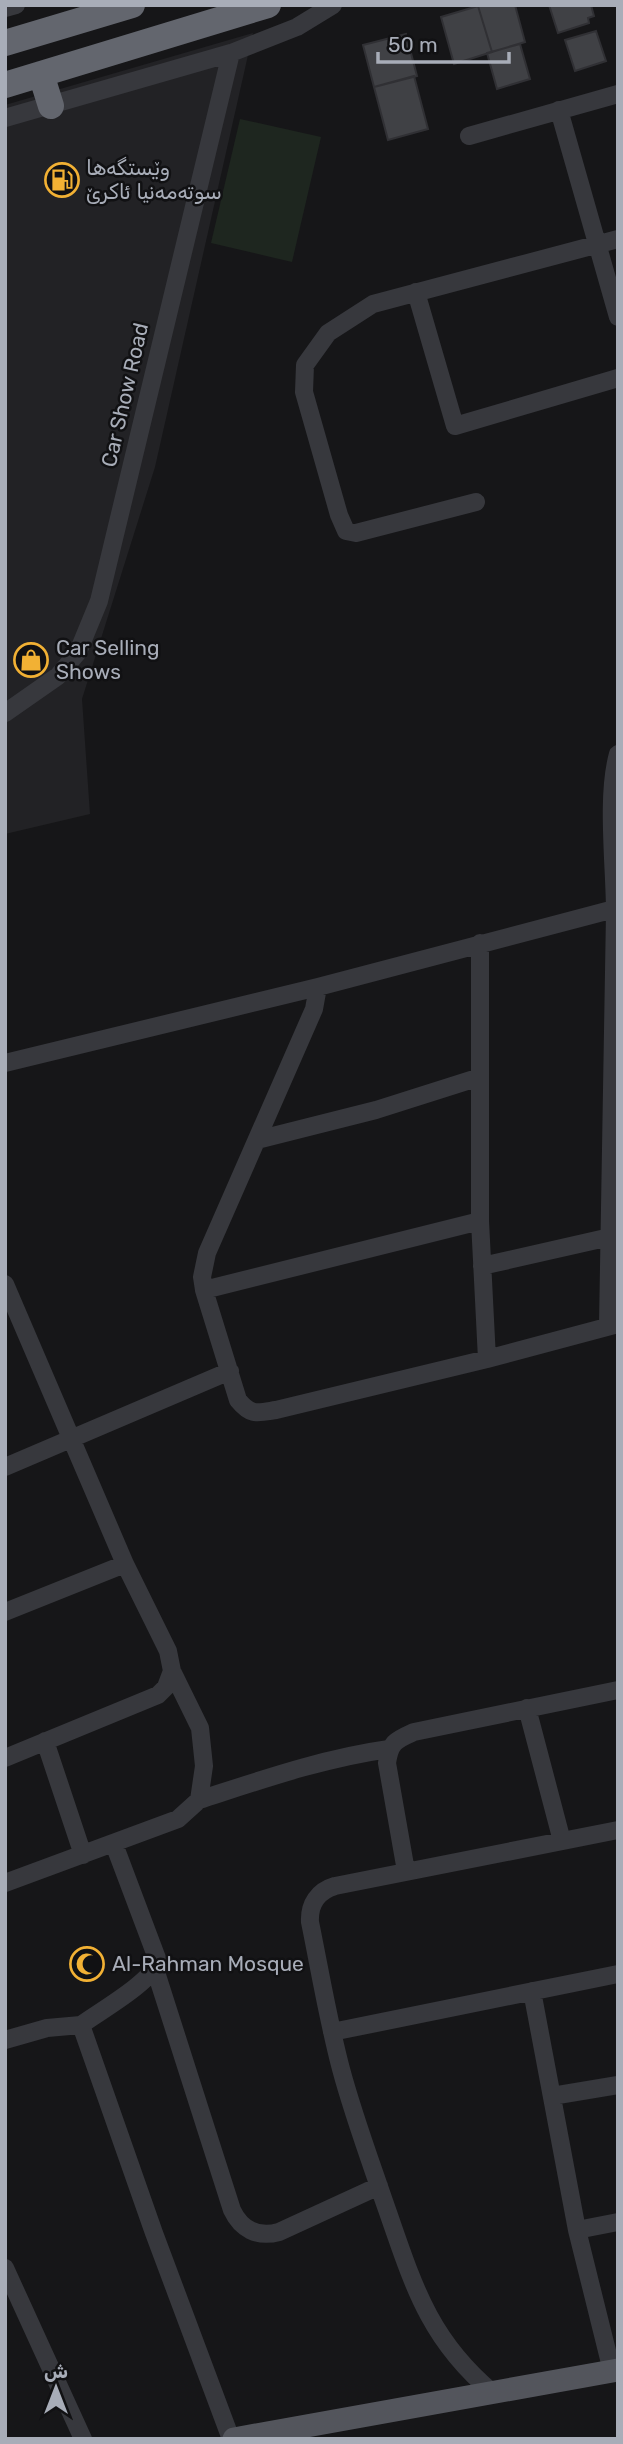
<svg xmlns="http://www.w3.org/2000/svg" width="623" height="2444" font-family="Rubik,Vazirmatn,sans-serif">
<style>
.built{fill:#222225}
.green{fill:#1e261f}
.building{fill:#404145;stroke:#303034;stroke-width:2}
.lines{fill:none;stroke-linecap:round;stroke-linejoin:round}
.minor{stroke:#37383d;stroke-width:18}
.major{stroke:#53555c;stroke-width:23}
.highway{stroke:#63666e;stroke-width:26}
.labels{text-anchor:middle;stroke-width:5;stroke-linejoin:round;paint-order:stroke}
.poi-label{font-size:21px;fill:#a8adb8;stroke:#111113;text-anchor:start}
.street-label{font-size:21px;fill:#a8adb8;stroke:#111113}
</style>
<rect width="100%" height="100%" fill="#161618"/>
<path class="built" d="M253,33L155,467L82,699L90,814L5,834V105Z"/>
<path class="green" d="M240,119L321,137L292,262L211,243Z"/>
<path class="building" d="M515,5L525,42L492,52L478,6Z
M549,5H591L594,16L588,18L589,23L558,33Z
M478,6L492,52L454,64L441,17Z
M478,6L492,52L454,64L441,17Z
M596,31L606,61L575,71L565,40Z
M406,34L417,76L374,87L363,45Z
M520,44L530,79L497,89L487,53Z
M414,76L428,129L388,140L374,87Z"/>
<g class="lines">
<path class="minor" d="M5,8L16,5
M559,110L618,317
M5,118L231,53L297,27L333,5
M469,136L618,94
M416,292L455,426L618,378
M476,502L356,533L346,531L339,515L304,392L305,365L328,333L373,304L618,239
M5,713L58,676L78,652L99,601L231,53
M480,943V1221L487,1359
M318,987L314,1009L207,1253L202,1277L204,1290L238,1400C251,1416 257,1413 276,1410L487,1359L618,1324
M5,1063L318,987L618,908
M257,1140L376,1110L480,1077
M482,1266L610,1237
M5,1284L125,1564L168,1651L172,1671L166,1687L158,1695L5,1758
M204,1290L480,1221
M608,1326C611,1188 613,1050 615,913C615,867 606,796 618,754
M5,1467L230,1371
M5,1612L125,1564
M527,1708L562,1841
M45,1741L83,1855
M199,1800C261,1780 324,1758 389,1749
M406,1871L387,1763C390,1742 396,1740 414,1732L618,1690
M5,1883L178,1819L199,1800L204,1766L200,1728L172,1671
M155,1969L232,2210C241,2229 257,2238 279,2232L379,2186
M532,1991L577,2230L612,2371
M81,2025C100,2011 152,1982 158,1961L114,1844
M332,2032L618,1974
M5,2040L47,2028L81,2025L154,2233L231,2439
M552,2096L618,2085
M577,2230L618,2222
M5,2268L83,2439
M493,2393C426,2337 412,2280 384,2201C369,2157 353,2114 341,2069C328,2020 320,1971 310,1922C309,1904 318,1891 335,1886L618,1830"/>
<path class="major" d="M234,2439L618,2370"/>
<path class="highway" d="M5,43L132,5
M41,74L51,106
M5,85L268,5"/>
</g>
<defs>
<g id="fuel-ring" transform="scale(1.75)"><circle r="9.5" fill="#111113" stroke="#f2b134" stroke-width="1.5"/><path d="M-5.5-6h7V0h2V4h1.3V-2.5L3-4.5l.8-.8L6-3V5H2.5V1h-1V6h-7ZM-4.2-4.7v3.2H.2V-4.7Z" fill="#f2b134"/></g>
<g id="shop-ring" transform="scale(1.75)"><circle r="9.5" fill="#111113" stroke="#f2b134" stroke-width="1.5"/><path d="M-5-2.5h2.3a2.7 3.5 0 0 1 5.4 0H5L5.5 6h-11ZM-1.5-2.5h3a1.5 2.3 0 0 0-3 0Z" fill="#f2b134"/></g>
<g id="mosque-ring" transform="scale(1.75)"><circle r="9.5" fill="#111113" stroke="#f2b134" stroke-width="1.5"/><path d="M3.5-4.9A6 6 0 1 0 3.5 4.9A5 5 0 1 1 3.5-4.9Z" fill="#f2b134"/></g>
</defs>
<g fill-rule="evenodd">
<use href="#fuel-ring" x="62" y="180"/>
<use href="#shop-ring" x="31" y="660"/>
<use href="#mosque-ring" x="87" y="1964"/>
</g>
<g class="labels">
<g class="poi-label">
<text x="86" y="175">وێستگەها<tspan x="86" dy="24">سوتەمەنیا ئاکرێ</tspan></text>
<text x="56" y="655">Car Selling<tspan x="56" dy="24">Shows</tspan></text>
<text x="112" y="1971">Al-Rahman Mosque</text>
</g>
<g class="street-label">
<text transform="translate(125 395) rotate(-77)" y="7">Car Show Road</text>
</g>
</g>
<rect width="623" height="2444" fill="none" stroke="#a8adb8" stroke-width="14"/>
<g transform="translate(56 2388)" stroke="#111113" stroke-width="5" paint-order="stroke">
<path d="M0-5L12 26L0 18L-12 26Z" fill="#a8adb8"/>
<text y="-10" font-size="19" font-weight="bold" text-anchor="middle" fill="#a8adb8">ش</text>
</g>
<path d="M378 52v10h131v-10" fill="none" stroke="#a8adb8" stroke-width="3.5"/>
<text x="388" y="52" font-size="21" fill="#a8adb8" stroke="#111113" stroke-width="5" paint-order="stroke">50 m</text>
</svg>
